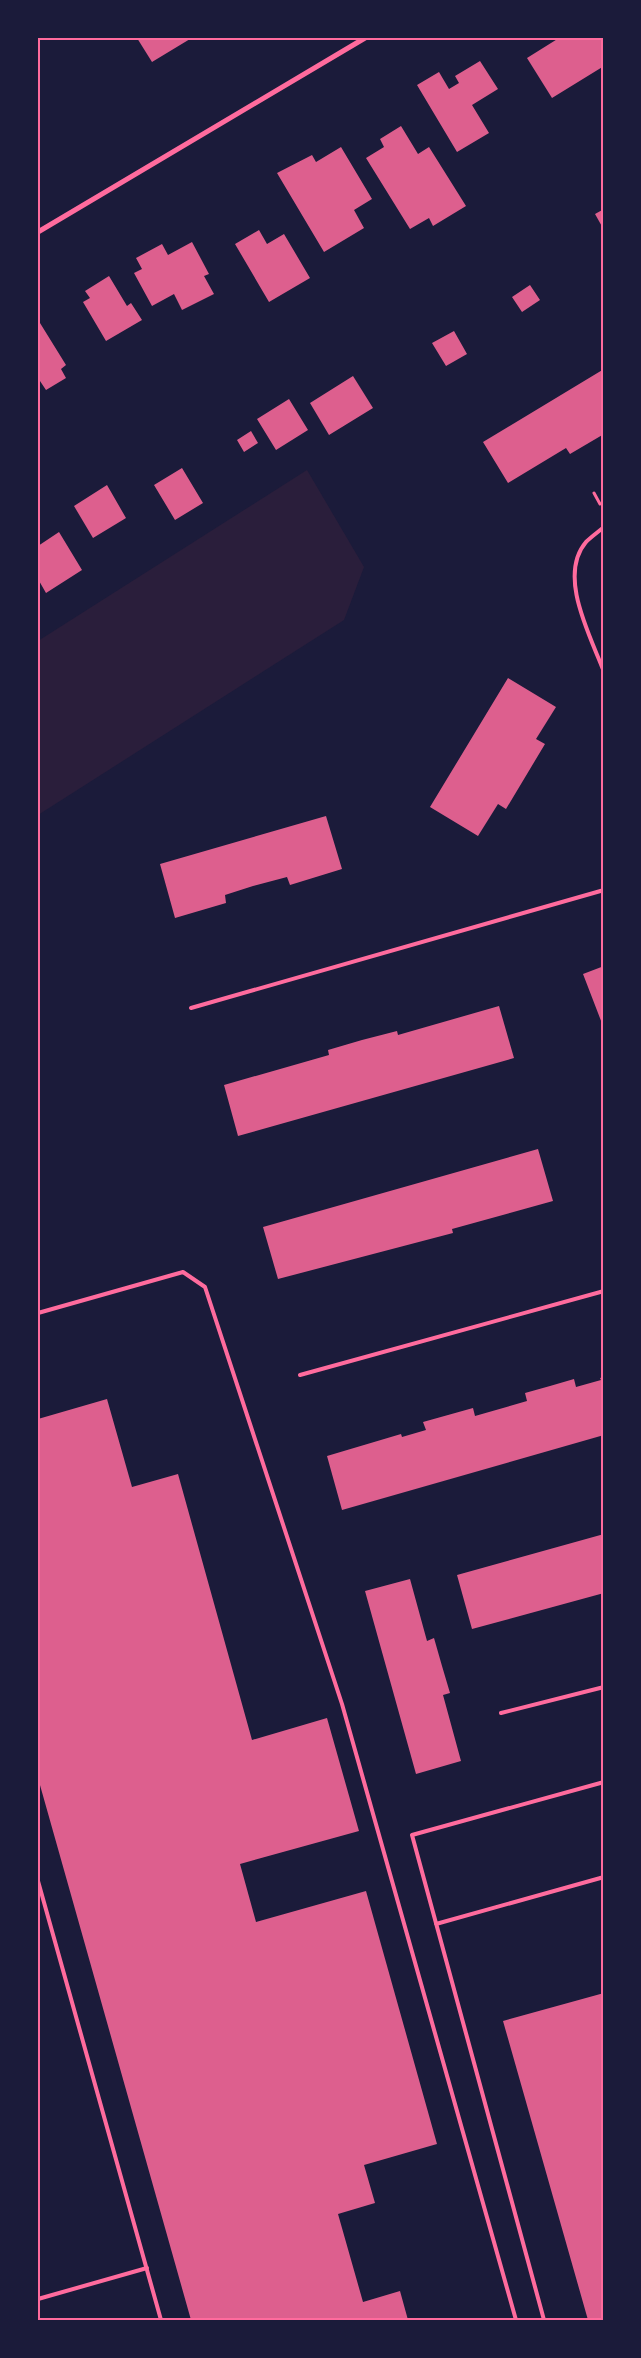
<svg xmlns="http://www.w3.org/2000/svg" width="641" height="2358" font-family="Mulish,sans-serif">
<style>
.green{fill:#2a1e3b}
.building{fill:#dd5f8e}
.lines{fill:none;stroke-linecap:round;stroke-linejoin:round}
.path{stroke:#ff6b9d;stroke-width:3}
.service{stroke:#ff6b9d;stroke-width:4}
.minor{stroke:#ff6b9d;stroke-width:5}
.neatline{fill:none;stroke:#ff6b9d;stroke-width:2}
</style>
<rect width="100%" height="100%" fill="#1b1b3a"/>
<path class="green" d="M307,470L364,567L344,620L38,815V641Z"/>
<path class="building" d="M137,38H189L190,39L152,62Z
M559,38H604V66L552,98L527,58Z
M480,61L498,89L472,105L489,133L457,152L417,85L439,72L449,89L459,83L455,76Z
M401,126L418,154L429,147L466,206L433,226L429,218L410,229L366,158L384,147L380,139Z
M341,147L372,199L354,210L364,228L324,252L277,173L312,155L316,162Z
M604,209V230L595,214Z
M259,230L267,244L284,234L310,278L269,302L235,244Z
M192,242L209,274L204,276L214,294L182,310L174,294L152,306L134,273L142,269L136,258L162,244L168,255Z
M109,276L127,306L131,303L142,320L106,341L83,302L90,298L85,291Z
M530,285L540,300L522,312L512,297Z
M40,323L66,365L61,369L66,378L46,390L40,381L38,382V325Z
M454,331L467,354L446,366L432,343Z
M604,369V434L570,454L566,448L508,483L483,442Z
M353,376L373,408L329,435L310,403Z
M289,399L308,430L276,450L257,419Z
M251,431L258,443L244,452L237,440Z
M182,468L203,503L175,520L154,485Z
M107,485L126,518L93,538L74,506Z
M59,532L82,570L46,593L38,579V546Z
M508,678L556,707L536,739L545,744L506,809L498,804L478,836L430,807Z
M326,816L342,869L290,885L287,877L253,886L225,895L226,903L175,918L160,864Z
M604,966V1026H603L583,974Z
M499,1006L514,1058L238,1136L224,1085L329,1055L328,1050L362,1040L397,1031L398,1035Z
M538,1149L553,1201L452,1229L453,1233L278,1279L263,1227Z
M604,1377V1435L342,1510L327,1456L401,1434L402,1437L426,1430L423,1422L473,1408L475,1416L527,1401L525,1393L550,1386L574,1379L576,1387L601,1380L600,1378Z
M107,1399L132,1487L178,1474L252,1740L327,1718L359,1831L240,1864L256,1922L366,1891L437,2144L364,2165L375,2203L338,2214L363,2302L400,2291L408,2320H191L38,1778V1419Z
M604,1534V1593L472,1629L457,1575Z
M410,1579L427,1641L434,1638L442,1666L450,1693L443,1695L461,1761L416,1774L365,1591Z
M604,1993V2320H588L503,2021Z"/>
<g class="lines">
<path class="path" d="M594,493L600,504
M604,851V861"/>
<path class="service" d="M604,527C598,532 591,537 586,542C557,576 591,637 604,672
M191,1008L604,890
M38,1313L183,1272L205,1287L342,1704L516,2320
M300,1375L604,1291
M501,1713L604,1687
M38,1881L161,2320
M436,1924L604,1877
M38,2299L147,2268
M544,2320L412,1835L604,1782"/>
<path class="minor" d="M38,232L365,38"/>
</g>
<rect width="641" height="2358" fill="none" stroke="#1b1b3a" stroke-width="78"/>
<rect x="39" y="39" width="563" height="2280" class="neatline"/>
</svg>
